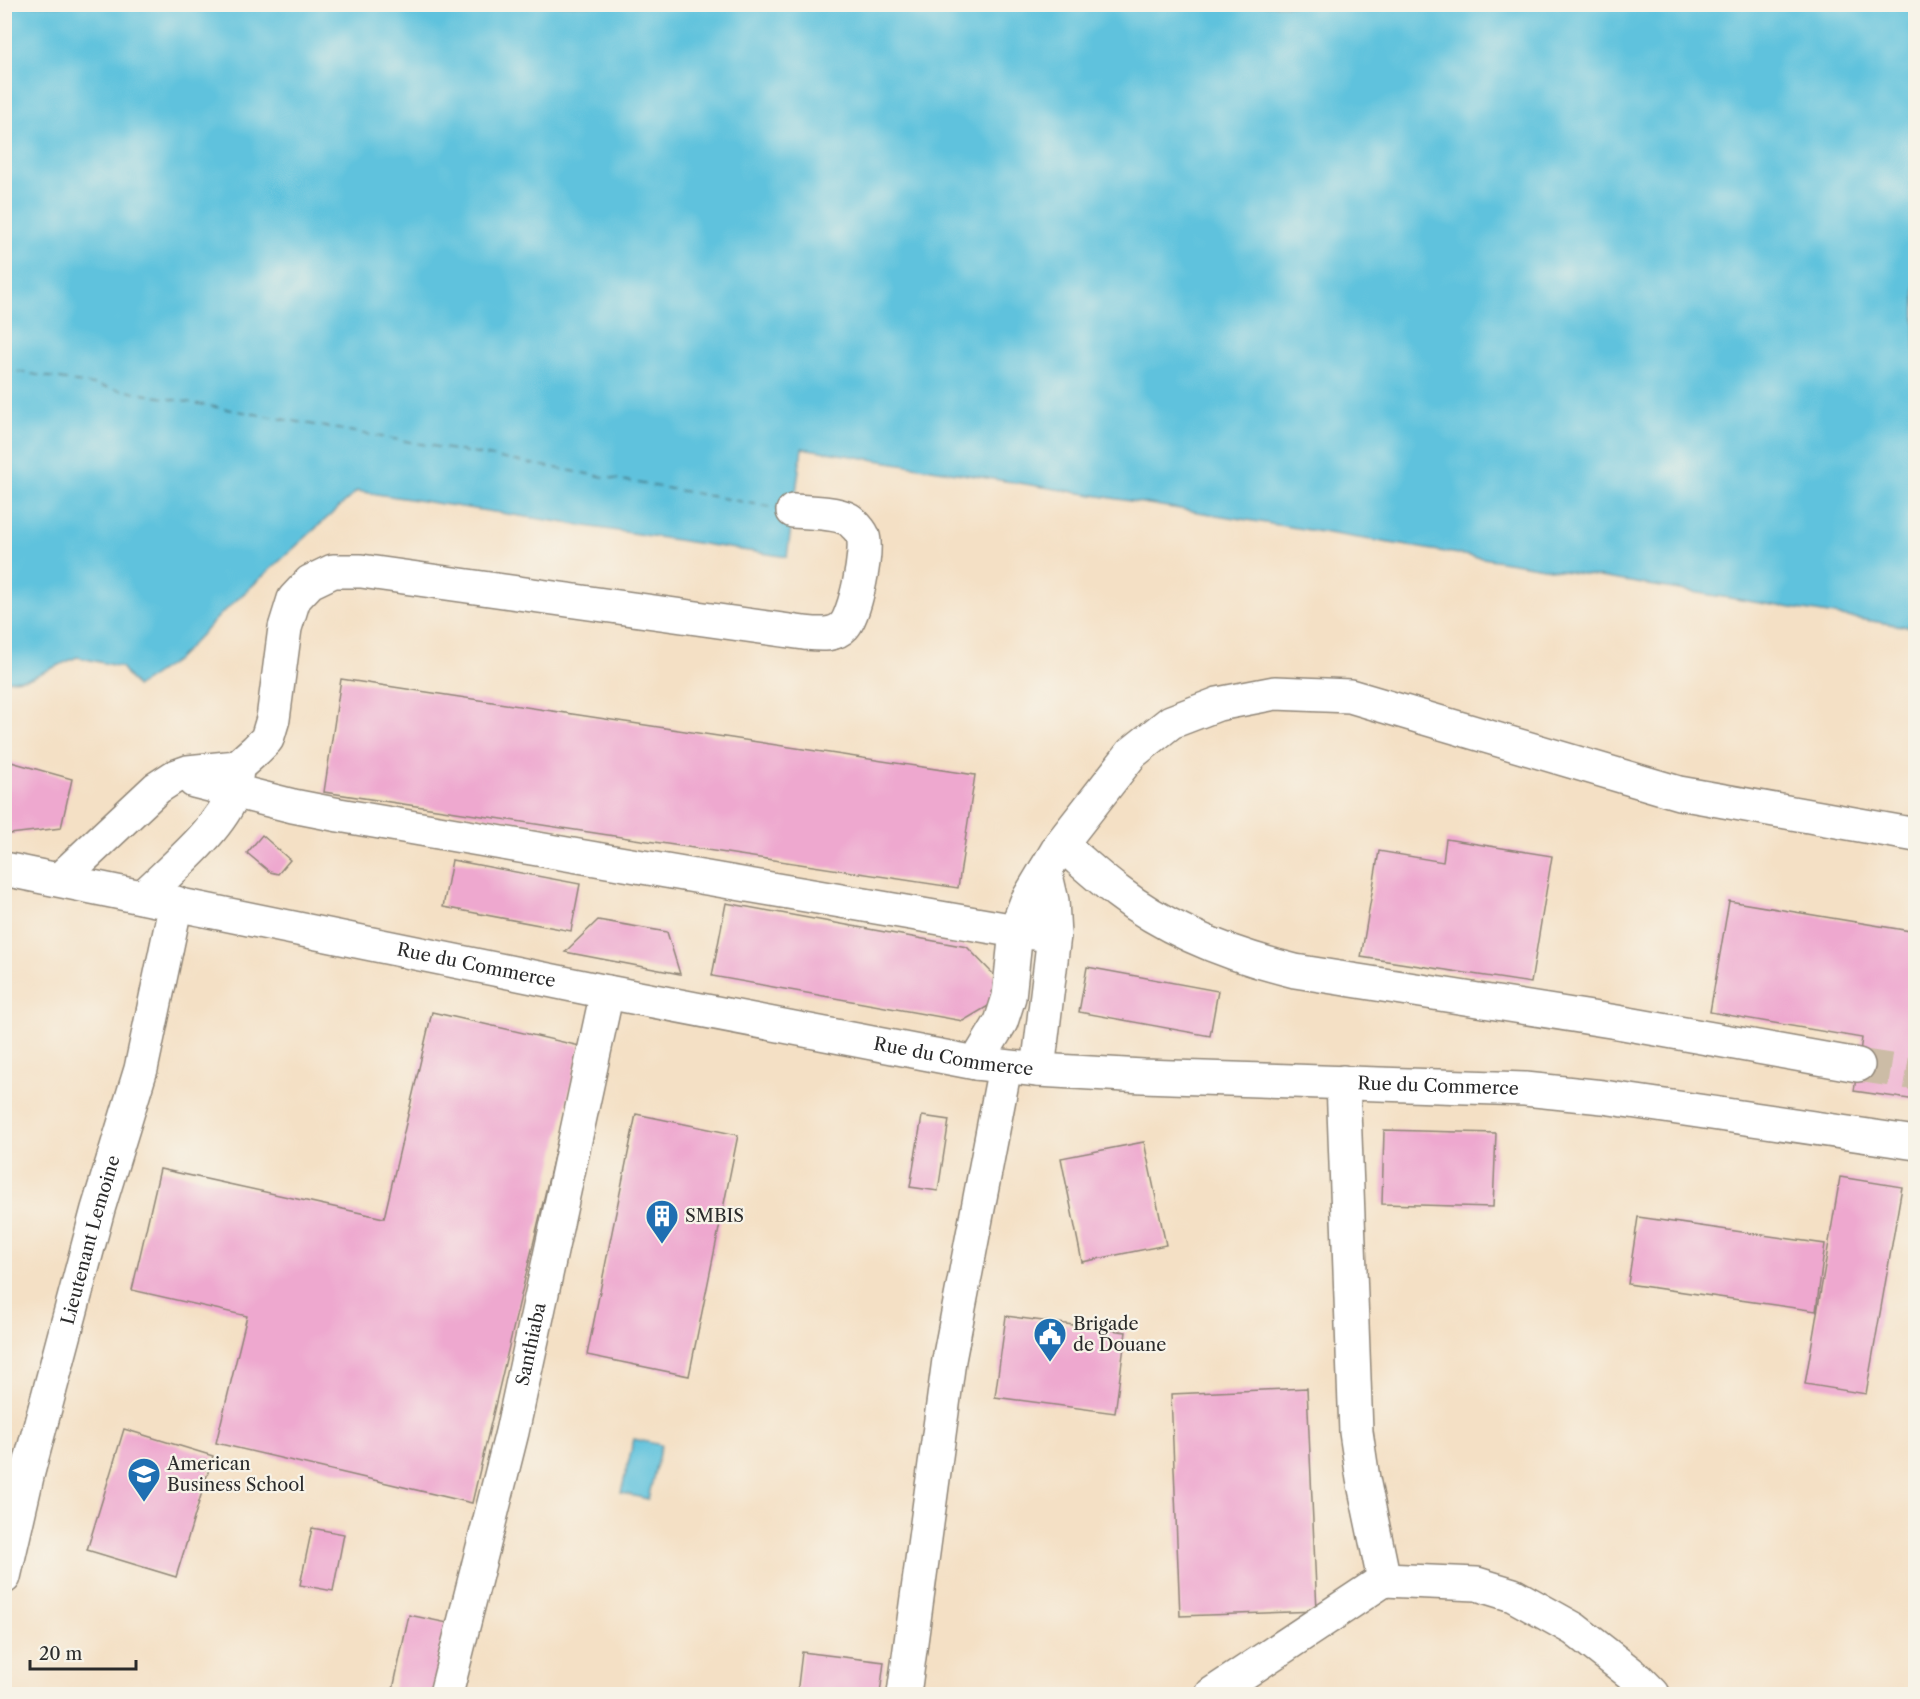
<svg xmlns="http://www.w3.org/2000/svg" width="1920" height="1699" font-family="'Libre Caslon Text',serif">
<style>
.water{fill:#5fc2dd;stroke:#457684;stroke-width:1.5}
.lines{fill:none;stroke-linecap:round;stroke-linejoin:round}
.ferry{stroke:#3b5860;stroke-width:1.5;stroke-dasharray:8 6;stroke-linecap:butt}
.building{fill:#eea8cf}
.minor-tunnel{stroke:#ccbca6;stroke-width:33;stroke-dasharray:33 16;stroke-linecap:butt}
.minor-casing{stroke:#908678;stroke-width:36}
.minor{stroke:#fff;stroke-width:33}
.labels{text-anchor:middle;stroke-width:4.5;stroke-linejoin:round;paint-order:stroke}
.street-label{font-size:18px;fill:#2b2b2b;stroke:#f7f3e8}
.poi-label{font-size:18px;fill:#2b2b2b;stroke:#f7f3e8;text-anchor:start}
</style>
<rect width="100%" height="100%" fill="#f7f3e8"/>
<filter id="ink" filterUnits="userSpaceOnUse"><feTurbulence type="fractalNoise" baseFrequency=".0167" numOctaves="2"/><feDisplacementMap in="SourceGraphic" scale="12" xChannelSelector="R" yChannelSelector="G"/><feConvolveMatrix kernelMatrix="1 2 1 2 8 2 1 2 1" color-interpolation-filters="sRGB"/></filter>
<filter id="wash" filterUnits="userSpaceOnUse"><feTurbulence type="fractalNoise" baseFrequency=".008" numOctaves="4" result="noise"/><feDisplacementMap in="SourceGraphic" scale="24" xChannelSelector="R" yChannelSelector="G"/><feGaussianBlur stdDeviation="1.35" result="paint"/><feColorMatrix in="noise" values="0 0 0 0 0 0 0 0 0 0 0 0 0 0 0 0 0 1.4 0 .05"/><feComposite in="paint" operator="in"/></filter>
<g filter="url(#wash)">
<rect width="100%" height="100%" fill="#f4e0c5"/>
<path class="water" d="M5,5H1915V628L802,448L787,557L357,491L220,615L178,659L136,687L121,667L77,657L30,678L5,681Z
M634,1439L661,1445L648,1499L621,1493Z"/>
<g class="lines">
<path class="ferry" d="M4,369L777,508"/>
</g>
<g id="blocks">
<path class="building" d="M341,679L975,775L958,888L324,792Z
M4,760L72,779L61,828L10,834L4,833Z
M262,835L290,860L278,874L270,872L247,853Z
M1446,839L1552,856L1531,983L1361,957L1379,851L1443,862Z
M452,860L580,884L571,931L443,907Z
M1729,901L1916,932V1100L1854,1091L1862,1038L1710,1012Z
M726,903L967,947L997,978L995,1002L963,1021L712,976Z
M598,920L667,932L680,974L565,952Z
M1087,967L1218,991L1210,1036L1079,1012Z
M432,1012L580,1046L472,1503L216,1443L247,1316L132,1290L160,1169L384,1218Z
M636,1114L738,1135L689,1376L587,1355Z
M922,1116L949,1120L938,1191L910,1187Z
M1384,1130L1496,1133L1493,1207L1382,1204Z
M1144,1142L1166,1245L1082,1262L1061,1158Z
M1840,1177L1902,1187L1866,1394L1805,1384Z
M1638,1217L1825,1244L1816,1311L1628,1284Z
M1006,1316L1126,1332L1115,1413L995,1397Z
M1307,1388L1317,1611L1180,1616L1171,1394Z
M124,1429L213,1456L176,1577L87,1550Z
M312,1528L344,1534L333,1591L300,1585Z
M409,1615L448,1623L433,1694H392Z
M802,1652L884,1662L880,1694H797Z"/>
</g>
</g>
<g filter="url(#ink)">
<use href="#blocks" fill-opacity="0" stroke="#908678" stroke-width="1.5"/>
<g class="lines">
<path class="minor-tunnel" d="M1858,1065L1916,1074"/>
<g class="minor-casing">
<g id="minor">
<path d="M194,781L293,806L339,815L1016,931L1054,935"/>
<path d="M1061,844C1080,860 1098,877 1118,892C1168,931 1234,956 1295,971L1617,1022L1858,1065"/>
<path id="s1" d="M4,869L607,992L976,1063L1038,1070L1143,1076L1525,1089L1603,1097L1916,1143"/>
<path d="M60,879L157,788L174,777L188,772L237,767L256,750L267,739L273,719L285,628L294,599L310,582L333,571H361L804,633C817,634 834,637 844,626C855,615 868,552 863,536C862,532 853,522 848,519C835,512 807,512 793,511"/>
<path d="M143,897C172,868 219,831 234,792C236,785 236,776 237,769"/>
<path d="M976,1063L1001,1022L1009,997L1016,931L1020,919L1027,901L1061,844L1132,753L1171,722L1218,704L1275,693L1350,696L1679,793L1916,835"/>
<path d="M1038,1070L1054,935L1052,901L1045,871"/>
<path d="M1343,1082L1356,1432L1363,1479L1384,1580"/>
<path id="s2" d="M4,1577L28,1472L98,1209L141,1069L176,903"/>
<path id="s3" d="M446,1694L512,1432L607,992"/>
<path d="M904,1694L949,1360L1005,1067"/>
<path d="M1212,1694L1384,1580L1477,1584L1513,1595L1574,1629L1638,1679L1653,1694"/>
</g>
</g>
<use href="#minor" class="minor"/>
</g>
</g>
<defs>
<g id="building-pin" transform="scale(1.725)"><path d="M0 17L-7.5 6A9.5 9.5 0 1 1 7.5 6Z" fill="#1f6fb2" stroke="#f7f3e8"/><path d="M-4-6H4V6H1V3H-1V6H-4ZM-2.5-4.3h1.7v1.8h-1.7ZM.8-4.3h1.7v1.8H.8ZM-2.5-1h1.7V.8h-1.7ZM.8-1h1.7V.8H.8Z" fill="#fff"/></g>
<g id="civic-pin" transform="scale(1.725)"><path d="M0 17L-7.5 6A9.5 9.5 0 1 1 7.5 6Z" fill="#1f6fb2" stroke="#f7f3e8"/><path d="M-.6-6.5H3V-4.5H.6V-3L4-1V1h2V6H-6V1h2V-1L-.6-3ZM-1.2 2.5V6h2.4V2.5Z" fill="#fff"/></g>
<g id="university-pin" transform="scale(1.725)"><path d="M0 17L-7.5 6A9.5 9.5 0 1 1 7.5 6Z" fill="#1f6fb2" stroke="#f7f3e8"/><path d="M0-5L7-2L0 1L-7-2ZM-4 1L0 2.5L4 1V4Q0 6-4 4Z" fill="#fff"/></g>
</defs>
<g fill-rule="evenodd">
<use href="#building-pin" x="662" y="1216"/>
<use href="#civic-pin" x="1050" y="1334"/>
<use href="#university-pin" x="144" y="1474"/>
</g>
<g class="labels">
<g class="street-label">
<text dy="6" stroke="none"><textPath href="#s1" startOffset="482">Rue du Commerce</textPath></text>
<text dy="6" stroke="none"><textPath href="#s1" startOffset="968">Rue du Commerce</textPath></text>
<text dy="6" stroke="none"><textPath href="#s1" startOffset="1454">Rue du Commerce</textPath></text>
<text dy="6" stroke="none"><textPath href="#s2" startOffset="348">Lieutenant Lemoine</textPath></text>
<text dy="6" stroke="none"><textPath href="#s3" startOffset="360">Santhiaba</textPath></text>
</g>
<g class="poi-label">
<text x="685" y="1222">SMBIS</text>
<text x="1073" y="1330">Brigade<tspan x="1073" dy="21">de Douane</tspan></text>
<text x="167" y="1470">American<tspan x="167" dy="21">Business School</tspan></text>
</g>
</g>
<rect width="1920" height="1699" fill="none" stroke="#f7f3e8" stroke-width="24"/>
<path d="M30 1660v9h106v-9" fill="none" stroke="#2b2b2b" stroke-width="3"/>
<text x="39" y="1660" font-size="18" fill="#2b2b2b" stroke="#f7f3e8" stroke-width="4.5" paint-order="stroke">20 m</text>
</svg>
